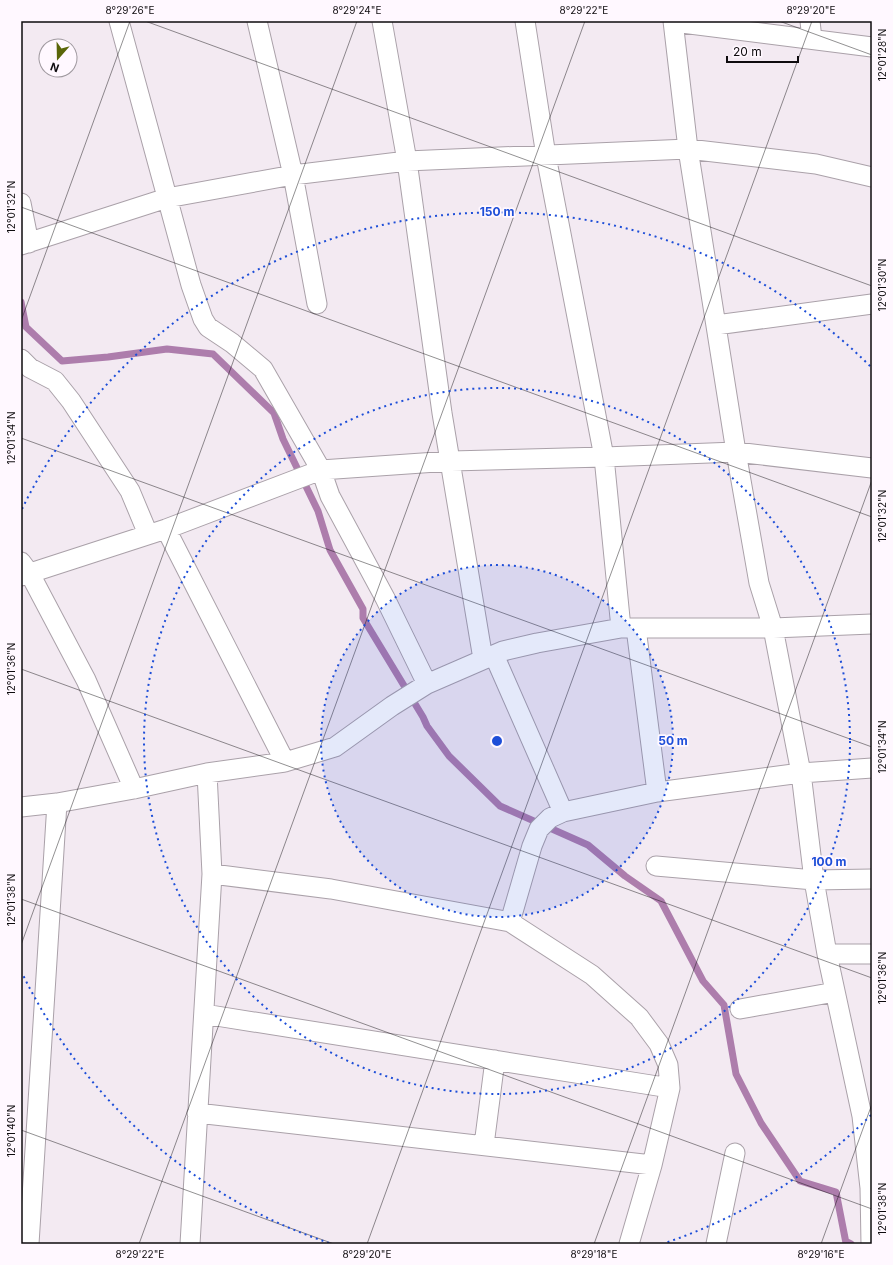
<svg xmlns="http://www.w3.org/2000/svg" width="893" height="1265" font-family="Inter,sans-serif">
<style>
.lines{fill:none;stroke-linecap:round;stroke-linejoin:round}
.stream{stroke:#ad7dac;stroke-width:7}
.minor-casing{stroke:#aaa1a9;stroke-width:21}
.minor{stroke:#fff;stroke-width:19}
.ticks{fill:none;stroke:#0e0b0e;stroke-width:1;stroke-opacity:0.45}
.ring{fill:none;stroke:#1d4ed8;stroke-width:2;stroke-dasharray:2 4}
.centre{fill:#1d4ed8;stroke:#fff8ff;stroke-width:2}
.ring-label{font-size:12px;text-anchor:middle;font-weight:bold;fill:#1d4ed8;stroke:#fff8ff;stroke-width:3.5;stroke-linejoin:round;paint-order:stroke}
.neatline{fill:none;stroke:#0e0b0e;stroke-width:1.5}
.ticks-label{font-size:10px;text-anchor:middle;fill:#0e0b0e}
</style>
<rect width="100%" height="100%" fill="#f3eaf2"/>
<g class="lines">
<path class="stream" d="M21,302L26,327L62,361L108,357L167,349L213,354L274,413L283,439L318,511L330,550L363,609V618L423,717L427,726L449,756L500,806L588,845L625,876L661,901L703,981L724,1005L736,1074L761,1123L800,1181L836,1192L846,1243L847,1242L851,1244"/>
<g class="minor-casing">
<path id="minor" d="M119,21L191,285L203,319L208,327L232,343L263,369L321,470L330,496L385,598L427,684
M257,21L293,175L317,304
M382,21L407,161L442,413L483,659
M525,21L546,156L604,457L621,628
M673,21L688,149L736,452L759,583L773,628L801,773L814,880L827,954L862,1116L870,1188L871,1244
M810,21L812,39
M674,22L872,47
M21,203L29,243
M21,245L167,198L293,175L407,161L688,149L816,164L872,177
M716,325L872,304
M21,359L30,368L55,381L71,401L130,491L148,534
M166,529L285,762
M21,562L30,574L86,680L134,789
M21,576L166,529L321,470L451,461L604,457L736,452L872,468
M636,628L657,792
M494,655L563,812
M21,807L57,803L134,789L207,773L285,762L335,747L392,706L427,684L503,651L537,643L621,628H773L872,624
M656,866L814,880L872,879
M212,874L331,889L510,922L592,975L639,1017L659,1044L668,1065L670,1088L652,1165L629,1244
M510,922L532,846L539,829L550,818L563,812L657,792L801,773L872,768
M827,954H872
M740,1009L835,992
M204,1014L670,1088
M197,1113L652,1165
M484,1145L495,1060
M29,1244L57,803
M190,1244L212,874L207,773
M716,1244L735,1153"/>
</g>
<use href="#minor" class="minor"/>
</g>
<path class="ticks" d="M145,21L872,286M779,21L872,55M21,207L872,517M21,321L130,21M21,438L872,747M21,669L872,978M21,899L872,1209M21,945L357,21M21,1130L334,1244M139,1244L585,21M367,1244L812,21M594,1244L872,480M821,1244L872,1104"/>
<circle cx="497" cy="741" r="176" fill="#1d4ed8" fill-opacity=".12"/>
<g class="ring">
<circle cx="497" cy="741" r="176"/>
<circle cx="497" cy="741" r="353"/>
<path d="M871 1115A529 529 0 0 1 665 1243M329 1243A529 529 0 0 1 22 973M22 509A529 529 0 0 1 871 367"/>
</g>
<circle cx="497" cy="741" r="6" class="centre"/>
<g class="ring-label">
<text x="497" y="216">150 m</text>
<text x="673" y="745">50 m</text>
<text x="829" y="866">100 m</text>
</g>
<rect width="893" height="1265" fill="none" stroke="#fff8ff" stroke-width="44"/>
<g transform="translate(58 58) rotate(200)"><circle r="19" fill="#fff8ff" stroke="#9f999f"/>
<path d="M0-3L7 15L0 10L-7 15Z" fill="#5a6609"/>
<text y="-6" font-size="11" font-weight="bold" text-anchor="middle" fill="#0e0b0e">N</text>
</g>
<path d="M727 56v6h71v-6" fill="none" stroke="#0e0b0e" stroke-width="2"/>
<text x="733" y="56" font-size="12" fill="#0e0b0e" stroke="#fff8ff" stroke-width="3" paint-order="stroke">20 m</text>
<rect x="22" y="22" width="849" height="1221" class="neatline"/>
<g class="ticks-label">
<text x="130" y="14">8°29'26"E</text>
<text x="357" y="14">8°29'24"E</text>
<text x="584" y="14">8°29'22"E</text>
<text x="811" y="14">8°29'20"E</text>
<text transform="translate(882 55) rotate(-90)" y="4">12°01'28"N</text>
<text transform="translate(11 207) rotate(-90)" y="4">12°01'32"N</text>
<text transform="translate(882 285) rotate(-90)" y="4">12°01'30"N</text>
<text transform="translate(11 438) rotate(-90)" y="4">12°01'34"N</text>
<text transform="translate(882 516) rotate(-90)" y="4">12°01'32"N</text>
<text transform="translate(11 669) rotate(-90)" y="4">12°01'36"N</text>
<text transform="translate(882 747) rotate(-90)" y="4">12°01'34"N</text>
<text transform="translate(11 900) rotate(-90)" y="4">12°01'38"N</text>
<text transform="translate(882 978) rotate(-90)" y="4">12°01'36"N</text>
<text transform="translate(11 1131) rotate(-90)" y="4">12°01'40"N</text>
<text transform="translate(882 1209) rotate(-90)" y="4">12°01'38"N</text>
<text x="140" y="1258">8°29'22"E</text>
<text x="367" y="1258">8°29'20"E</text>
<text x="594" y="1258">8°29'18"E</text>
<text x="821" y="1258">8°29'16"E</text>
</g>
</svg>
